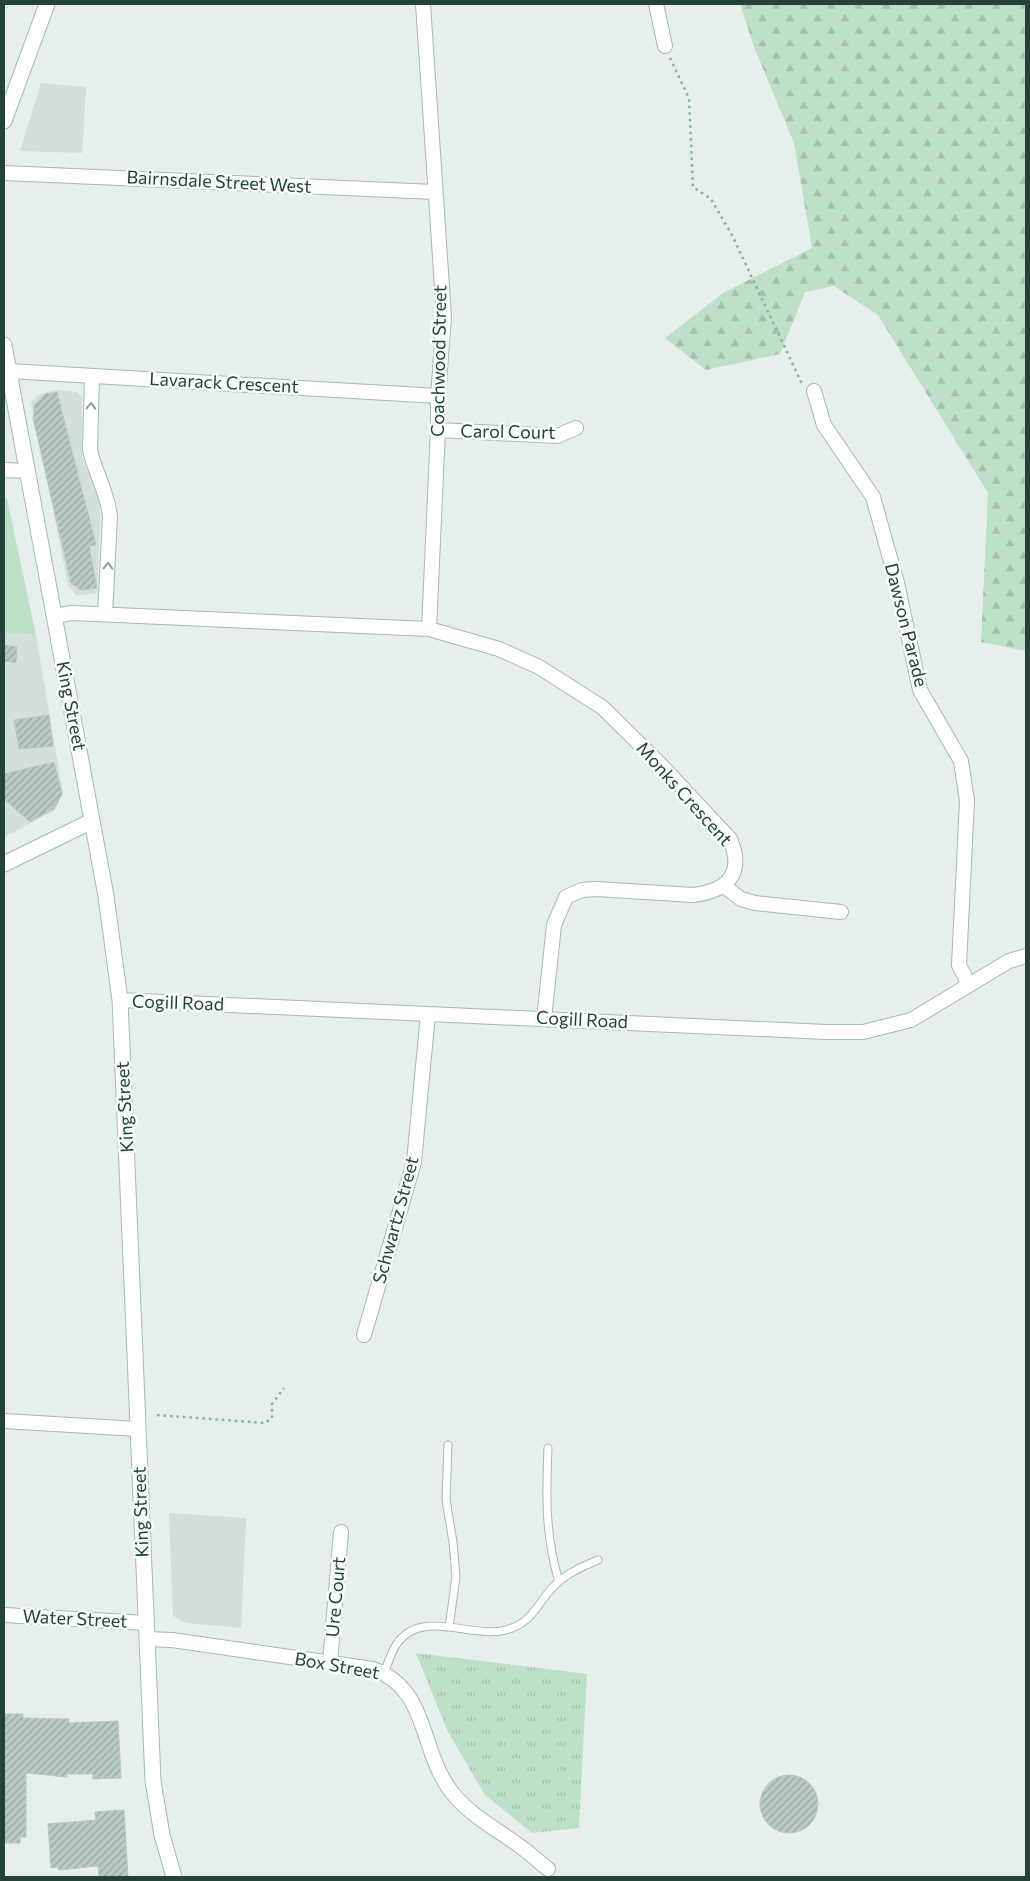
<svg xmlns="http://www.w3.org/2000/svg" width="1030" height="1881" font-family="Commissioner,sans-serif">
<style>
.built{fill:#d4dfda}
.grass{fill:url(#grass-tufts)}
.forest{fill:url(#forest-firs)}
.park{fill:#bfe0c8}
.building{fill:url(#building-hatch);stroke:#b8c9c2}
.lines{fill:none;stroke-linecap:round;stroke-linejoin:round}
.lane-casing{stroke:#a8b8b2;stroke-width:9}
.street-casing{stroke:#a8b8b2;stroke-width:16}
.secondary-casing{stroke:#a4bbb3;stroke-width:17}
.path{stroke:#86b3a5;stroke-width:2.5;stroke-dasharray:2.5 4;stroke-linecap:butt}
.lane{stroke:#fff;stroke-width:7}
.street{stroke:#fff;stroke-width:14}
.secondary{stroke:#fff;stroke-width:15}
.oneway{stroke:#92a09c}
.labels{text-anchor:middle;stroke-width:5;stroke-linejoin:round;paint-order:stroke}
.street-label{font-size:18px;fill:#24423a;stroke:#f7fbf9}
</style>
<defs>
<pattern id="grass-tufts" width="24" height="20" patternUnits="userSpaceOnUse" patternTransform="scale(1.25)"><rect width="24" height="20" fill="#bfe0c8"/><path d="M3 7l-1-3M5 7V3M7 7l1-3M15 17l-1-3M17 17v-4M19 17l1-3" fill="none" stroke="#a4c1ad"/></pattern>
<pattern id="forest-firs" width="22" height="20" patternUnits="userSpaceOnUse" patternTransform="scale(1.25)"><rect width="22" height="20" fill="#bfe0c8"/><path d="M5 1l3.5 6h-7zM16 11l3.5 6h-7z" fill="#a4c1ad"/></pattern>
<pattern id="building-hatch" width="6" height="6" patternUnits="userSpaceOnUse" patternTransform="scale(1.25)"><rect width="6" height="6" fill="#bbcac4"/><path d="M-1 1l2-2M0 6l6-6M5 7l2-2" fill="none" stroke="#98a6a0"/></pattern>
</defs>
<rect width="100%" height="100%" fill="#e6efeb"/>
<path class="built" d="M41,83L86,87L82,153L20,151Z
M56,390L77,392L82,397V456L99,500L100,522L97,593L77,596L68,585L31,402L38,395Z
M4,633L36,635L63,793L55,810L4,837Z
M169,1513L246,1518L241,1628L186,1623L173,1616Z"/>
<path class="grass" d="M416,1653L587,1674L579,1828L532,1833L485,1795L447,1730Z"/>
<path class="forest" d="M740,4H1026V651L981,642L988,493L878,315L834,286L805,292L780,354L706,370L665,338L723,293L812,248L794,143L754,47Z"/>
<path class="park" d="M4,497L7,499L36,635L4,633Z"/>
<path class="building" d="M57,392L96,545L89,546L97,588L81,590L71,583L33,418L35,404L45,394Z
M4,645L17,647L16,663L4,661Z
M49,715L53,746L19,749L14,720Z
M54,762L62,794L54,809L30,822L4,799V774Z
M4,1714H23V1718L69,1719V1723L118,1721L121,1778L93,1779V1774H67V1777L26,1773V1837H20V1843H4Z
M760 1804a29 29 0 1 1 58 0a29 29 0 1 1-58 0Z
M124,1810L128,1877H99L98,1866L59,1870L58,1867L51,1868L48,1824L96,1820L95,1812Z"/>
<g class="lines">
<g class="lane-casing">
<path id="lane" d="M448,1445L446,1500L453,1542L456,1577L449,1627
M548,1448C546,1497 545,1534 559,1582
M384,1673C388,1663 391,1653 396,1645C423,1605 475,1643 512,1628C532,1621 539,1602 552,1588C565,1574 581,1567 598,1560"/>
</g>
<g class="street-casing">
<path id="street" d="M423,4L444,317L438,396V430L429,629
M656,4L665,46
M4,173L435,192
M9,371L438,396
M92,376L90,450C95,473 108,493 110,517L105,614
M814,391L824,425L873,497L897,583L920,690L961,761L967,801L959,965L969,985
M438,430L557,436L576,428
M4,470L27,471
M54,616L72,613L429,629L499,649L539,667L602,707L663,767L730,839C745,874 727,891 693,895L596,889L582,890L566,897L554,925L544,1019
M724,886L741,899L755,903L841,912
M120,1000L826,1032H863L911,1020L1009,961L1026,956
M364,1335L414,1162L428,1014
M4,1421L138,1429
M4,1615L146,1623
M147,1639L172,1640L373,1669C427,1688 420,1746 448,1787C468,1816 498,1829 525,1850C533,1856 540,1863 548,1869
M330,1663L341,1532"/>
</g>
<g class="secondary-casing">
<path id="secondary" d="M4,121L47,4
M4,345L106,896L120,1000L153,1781L162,1835L174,1877
M4,864L92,821"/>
</g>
<path class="path" d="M670,58L689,98L693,187L711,199L732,235L802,384
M157,1415L265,1423L272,1418V1404L284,1388"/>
<use href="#lane" class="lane"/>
<use href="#street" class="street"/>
<use href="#secondary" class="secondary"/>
</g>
<defs><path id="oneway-chevron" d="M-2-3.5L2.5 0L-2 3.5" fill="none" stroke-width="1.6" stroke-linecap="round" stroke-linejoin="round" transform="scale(1.25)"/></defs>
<g class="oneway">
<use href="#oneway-chevron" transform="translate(91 406) rotate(-89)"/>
<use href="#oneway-chevron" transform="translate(108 566) rotate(-88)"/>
</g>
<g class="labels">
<g class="street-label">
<text transform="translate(219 182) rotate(3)" y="6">Bairnsdale Street West</text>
<text transform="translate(439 361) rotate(-89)" y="6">Coachwood Street</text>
<text transform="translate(224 383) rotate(3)" y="6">Lavarack Crescent</text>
<text transform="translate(508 432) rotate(1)" y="6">Carol Court</text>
<text transform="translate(906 625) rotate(76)" y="6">Dawson Parade</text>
<text transform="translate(71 706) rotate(79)" y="6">King Street</text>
<text transform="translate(684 794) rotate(48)" y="6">Monks Crescent</text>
<text transform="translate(178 1003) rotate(2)" y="6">Cogill Road</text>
<text transform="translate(582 1020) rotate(3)" y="6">Cogill Road</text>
<text transform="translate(125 1107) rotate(-93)" y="6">King Street</text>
<text transform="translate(396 1220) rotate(-75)" y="6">Schwartz Street</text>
<text transform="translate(141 1512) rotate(-92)" y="6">King Street</text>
<text transform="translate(336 1597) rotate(-85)" y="6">Ure Court</text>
<text transform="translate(75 1619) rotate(3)" y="6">Water Street</text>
<text transform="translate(337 1666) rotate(10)" y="6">Box Street</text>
</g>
</g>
<rect width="1030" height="1881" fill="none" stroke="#24423a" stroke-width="10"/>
</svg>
